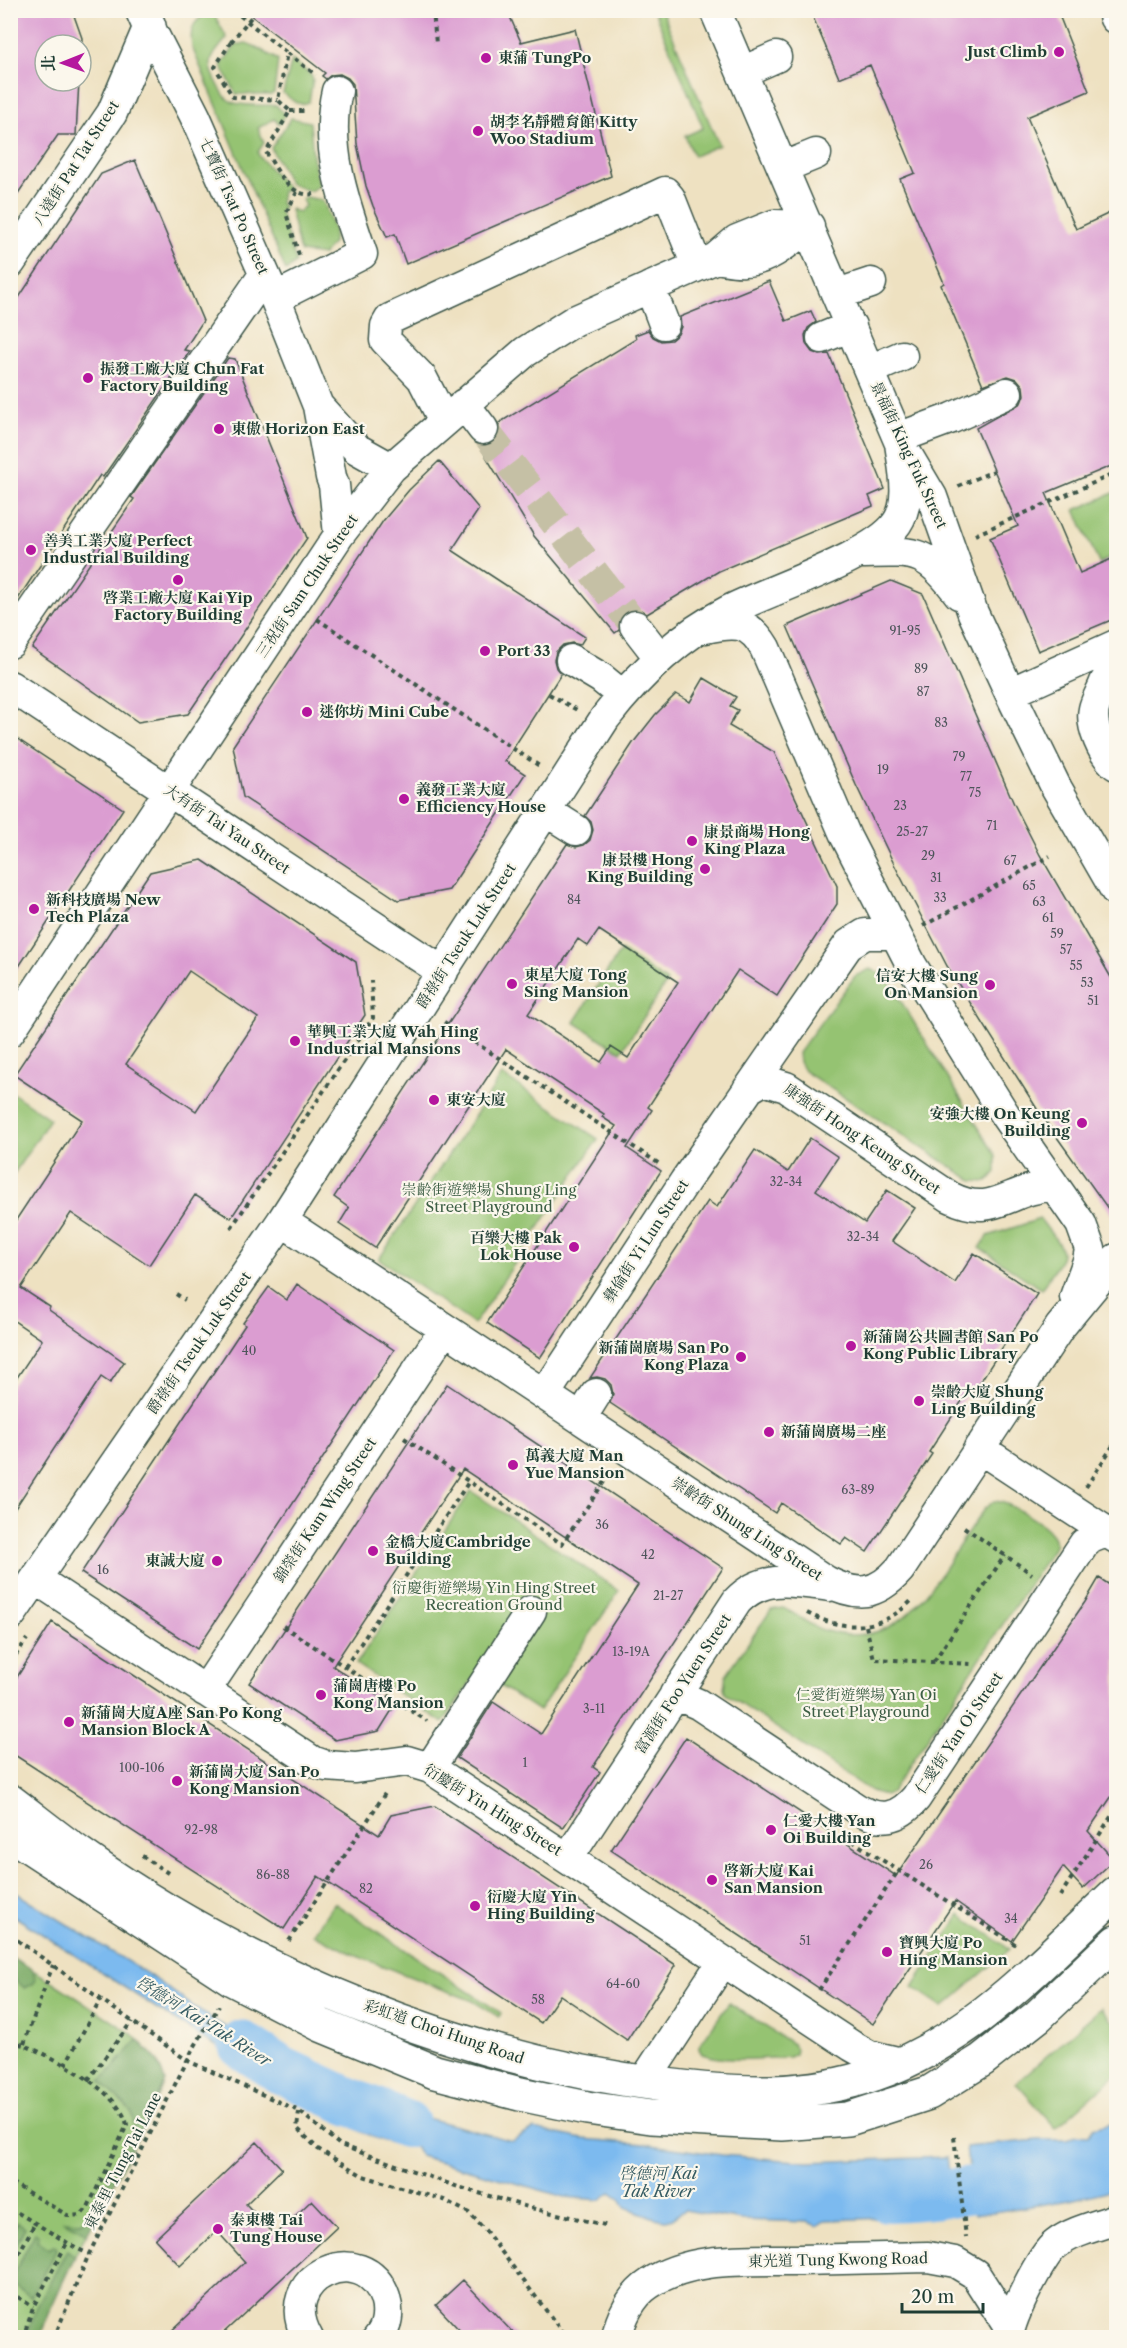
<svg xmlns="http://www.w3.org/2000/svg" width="1127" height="2348" font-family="'Libre Caslon Text','Noto Serif TC',serif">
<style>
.green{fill:#95c372;stroke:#5a8053;stroke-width:1.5}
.forest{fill:#78a964;stroke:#4c734c;stroke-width:1.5}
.water{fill:#7cbaef;stroke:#4e7c92;stroke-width:1.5}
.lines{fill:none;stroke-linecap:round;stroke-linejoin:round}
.river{stroke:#7cbaef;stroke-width:48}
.building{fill:#db9dd1;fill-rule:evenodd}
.minor-tunnel{stroke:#c5c0a5;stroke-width:30;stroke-dasharray:30 15;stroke-linecap:butt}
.minor-casing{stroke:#3e5649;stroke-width:33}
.major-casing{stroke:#3e5649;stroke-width:36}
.path{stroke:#3e5649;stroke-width:4;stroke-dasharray:4.5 4.5;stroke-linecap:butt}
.minor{stroke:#fff;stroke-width:30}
.major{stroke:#fff;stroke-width:33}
.path-bridge{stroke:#3e5649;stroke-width:4;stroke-dasharray:4.5 4.5;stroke-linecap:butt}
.poi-dot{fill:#b5179e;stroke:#fbf7ec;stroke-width:2}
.labels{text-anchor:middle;stroke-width:4.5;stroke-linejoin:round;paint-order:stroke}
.number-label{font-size:12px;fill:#4e555b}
.poi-label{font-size:15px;font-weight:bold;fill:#1f3d34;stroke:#fbf7ec;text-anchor:start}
.street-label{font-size:15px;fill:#1f3d34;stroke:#fbf7ec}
.park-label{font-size:15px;fill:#3c5e44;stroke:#fbf7ec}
.water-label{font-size:16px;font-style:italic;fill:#365c63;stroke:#fbf7ec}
</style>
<rect width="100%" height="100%" fill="#fbf7ec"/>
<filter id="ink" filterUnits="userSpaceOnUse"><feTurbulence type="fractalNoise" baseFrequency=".0167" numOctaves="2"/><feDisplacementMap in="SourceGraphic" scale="12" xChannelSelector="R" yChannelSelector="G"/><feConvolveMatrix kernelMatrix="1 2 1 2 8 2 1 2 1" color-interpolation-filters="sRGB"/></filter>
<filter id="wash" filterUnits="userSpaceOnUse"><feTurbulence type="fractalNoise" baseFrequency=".008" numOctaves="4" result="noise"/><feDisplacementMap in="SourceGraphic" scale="24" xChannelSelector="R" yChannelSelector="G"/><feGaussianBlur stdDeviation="1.35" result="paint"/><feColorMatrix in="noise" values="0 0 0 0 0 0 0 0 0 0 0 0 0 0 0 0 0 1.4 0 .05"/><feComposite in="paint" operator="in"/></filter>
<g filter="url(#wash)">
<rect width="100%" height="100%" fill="#eee1c1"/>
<path class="green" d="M210,11H212L227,38C209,60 205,62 220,88C223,93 226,100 232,102C245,107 263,105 276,105L285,115L279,124L274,119L258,128L264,143L258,152L259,156L289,190L282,191L280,203L284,207L280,212L296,262L286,271L192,47C189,27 194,21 210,11Z
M654,11H662L719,145L694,156L685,136L703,128Z
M246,43L256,47L278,60L274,93L270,95L236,94L221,65L236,45Z
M292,60L310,74L313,79L309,102C297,107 293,100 283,93Z
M291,118L310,122L313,157L319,186L310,191L290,184L271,148Z
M306,197L321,200L325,205L334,231L333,243L323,255L301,252L299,248L290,209L298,212L305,206L302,199Z
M1116,492V556L1099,563L1075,510Z
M621,950L667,982L621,1052L574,1022Z
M870,969L885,975L996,1156V1172L987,1182L973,1181L804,1071L799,1062L798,1053L855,976Z
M502,1075L598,1139L474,1324L379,1259Z
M11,1092L50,1119L11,1178Z
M1040,1219C1070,1258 1068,1249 1041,1289L980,1248L988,1236Z
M471,1491L619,1591L539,1711L478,1671L443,1723L356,1664Z
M994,1501C1007,1501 1044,1523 1051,1534C1055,1538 1055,1542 1054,1547L892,1792L884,1795L871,1791L726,1694L724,1688L726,1675L771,1610L783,1608C797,1614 808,1625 823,1630C885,1649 915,1613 946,1566C958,1547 971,1528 984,1509Z
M334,1903L501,2013L499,2017L473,2001L357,1956L313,1934Z
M960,1915L1010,1949L943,2007L913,1987Z
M10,1957L48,1979L131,2033L157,2060L165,2081C157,2102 145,2123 135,2143C102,2207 63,2269 40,2337H11Z
M729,2003L794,2045L796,2049L795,2054L789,2057C762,2058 728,2063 702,2054L699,2049V2046Z
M1101,2008L1116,2025V2075L1056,2128L1016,2083Z"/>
<path class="forest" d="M11,1957L32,1969L36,1979L33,1984L25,1988L11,1977Z
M138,2040L157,2060L165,2081L87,2234L63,2221L80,2222L89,2218L134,2129L132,2113L101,2081Z
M18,2222L25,2227L11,2256V2223L15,2226Z
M35,2233L39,2236L37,2240L50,2249L53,2245L57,2248L31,2297L11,2282V2279Z
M67,2250L75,2256L48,2314L40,2337H26L37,2307Z"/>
<path class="water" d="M10,1889L151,1976L204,2014L301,2071L294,2090L204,2039L11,1914Z
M351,2086L423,2117L512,2141L534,2129L583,2139L644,2144L722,2155L808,2162L947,2157L954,2211L889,2218L826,2220L817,2226L808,2222L741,2220L685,2210L673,2218L665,2220L655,2218L625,2207L620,2198L611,2192L600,2200L565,2197L420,2156L416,2147L407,2141L401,2145C382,2142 351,2130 339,2115Z
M1116,2122V2189L1070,2200L974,2215L966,2147L1038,2140H1067L1075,2135L1089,2136L1093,2128Z"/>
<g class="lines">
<path class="river" d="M242,2045L281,2070L346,2100L406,2124
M887,2198C964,2195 1041,2180 1116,2162"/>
</g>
<g id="blocks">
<path class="building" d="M10,10H72L82,38L81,55V45H45V81H79L76,135H58L10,205Z
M244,10H507L521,42L575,29L611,176L406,264L395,234L387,237L373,206L366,186L357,144L353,84L348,78L340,74L331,75L326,79L322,76L325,73Z
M810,10H1057L1089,91L1027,117L1076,229L1116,210V464L1046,493L1080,573L1116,557V618L1038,651L990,538L1018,526L976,428L1021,403L1024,395L1023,386L1017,379L1008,376L983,385L941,285L944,283L900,179L915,173L870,65L839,78Z
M135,160L203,321L184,350L190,351L103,477L100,475L10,611V311L101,174Z
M769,281L786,321L811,311L816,322L808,328L805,335L806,344L812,352L820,355L829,354L885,489L869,496L873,506L719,571L647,614L641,610L633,609L625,612L619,620V630L615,633L534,536L479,445L486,446L494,442L499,435V423L636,339L635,335L648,330L653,337L661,341L671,340L678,334L681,327L680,317Z
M228,358L235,359L307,538L188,714L138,722L32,648L134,499L131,497Z
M439,461L479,509L452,550L585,637L580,645L572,643L563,645L556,652L554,660L556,668L561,674L505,761L525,774L449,890L398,900L243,797L233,746L383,521L409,490Z
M891,581L923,594L1014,804L1040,855L1116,986V1220L1039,1112L947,966L894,864L856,785L787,626Z
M704,678L736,697L730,706L738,710L729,726L774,752L837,886V904L777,996L738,970L648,1107L652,1110L627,1148L661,1171L540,1358L487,1323L616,1126L602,1117L604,1114L506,1049L375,1248L339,1224L349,1208L334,1197L567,844L576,847L584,845L590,840L593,830L591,822L585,816L633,743L655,715L676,694L690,702ZM599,930L678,982L628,1058L611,1047L601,1062L528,1014L578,939L588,946Z
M10,734L123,809L10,980Z
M202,860L356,962L365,1015L231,1218L195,1195L149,1265L71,1213L21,1288L50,1307L49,1310L124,1362L110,1383L101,1377L10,1516V1388L42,1340L10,1318V1229L82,1120L14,1075L150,872ZM189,971L258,1018L196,1111L126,1064Z
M810,1138L838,1157L816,1190L865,1223L887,1190L915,1208L892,1241L955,1283L974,1253L1037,1294L973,1393L969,1390L929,1452L932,1454L867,1552L846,1538L841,1544L781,1503L775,1513L610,1403L613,1394L611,1385L605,1379L597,1377L590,1378L708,1201L717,1207L755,1150L788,1172Z
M297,1284L394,1350L197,1649L81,1573L245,1325L243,1323L269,1287L287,1300Z
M447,1384L723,1568L593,1767L600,1772L563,1828L457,1758L493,1702L541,1734L638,1585L463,1469L333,1666L394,1707L379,1731L335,1740L249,1683Z
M1099,1578L1116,1589V1790L1088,1831L1114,1860L1083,1889L1063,1867L1012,1941L955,1901L873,2024L611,1850L686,1737L896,1876L1085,1602Z
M52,1622L379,1835L391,1815L435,1806L676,1965L627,2040L560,1995L541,2023L318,1876L284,1929L10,1752V1688Z
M257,2142L282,2169L246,2204L275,2235L312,2200L337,2227L219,2337H165L245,2262L217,2231L180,2266L155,2239Z
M463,2280L517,2337H466L436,2305Z"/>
</g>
</g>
<g filter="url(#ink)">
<use href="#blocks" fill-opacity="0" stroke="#3e5649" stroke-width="1.5"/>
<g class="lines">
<path class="minor-tunnel" d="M483,429L635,626"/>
<g class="minor-casing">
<path id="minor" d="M715,10L900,443L932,497L973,613L1010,693L1056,787L1116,891
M149,26L195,116L275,298L318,406L331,477L334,485L339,535
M742,72L776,57
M784,167L816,154
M716,258C725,259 735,262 744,261C768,261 791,240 809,226
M10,263L112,113L149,26
M650,287L664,324
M838,294L871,283
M275,298L362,254C344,202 324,146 337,91
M822,338L851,326
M870,370L902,356
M464,404L483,429
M319,407L357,449L391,468
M444,421L422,378L385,340L386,326L390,319L665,192L670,198L697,266
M898,438L952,418L1007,393
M859,553C914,552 924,547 959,594
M635,626L659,657
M705,628C734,622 749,620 765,648L846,837L912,966L1005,1115L1081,1224L1090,1249L1088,1261L1075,1297
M10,643L264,275
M571,660L601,678L623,696
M1116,678L1105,682C1102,691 1096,700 1094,709C1090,726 1103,755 1116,765
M10,686L443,972
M1010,693L1116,645
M546,811L576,830
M10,1031L339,535L391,468L525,352L574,321L716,258L737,240L774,225L809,226
M748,1089L763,1080L786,1087L950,1197C995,1220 1009,1187 1054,1186
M282,1221L826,1581C857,1597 876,1596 900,1569L1060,1327L1116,1259
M545,1394L685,1181L849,944L865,934H895
M581,1418L596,1394
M979,1448L1116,1538
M36,1579L312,1761L326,1766L355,1768L407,1761L430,1768L852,2046L868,2055L902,2063
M10,1616L282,1221L605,718C639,674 678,637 728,611C768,590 874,557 897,523C912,501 903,467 900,443
M205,1691L445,1329
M675,1694L698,1704L857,1809C881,1822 898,1819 916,1798L1084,1544L1091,1538L1106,1532
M430,1768L531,1611
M568,1858L737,1601C764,1573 795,1582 830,1586
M643,2083L723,1961
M308,2338C272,2276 365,2237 385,2298C389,2311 388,2327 378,2338
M617,2338C620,2318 632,2295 649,2284C691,2255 752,2261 800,2260C843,2259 886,2258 928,2257L955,2262L975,2274L1009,2327
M1008,2338C1010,2318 1041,2255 1056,2244C1073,2231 1097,2226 1116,2219"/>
</g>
<g class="major-casing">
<path id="major" d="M142,10L149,26
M1114,10L1116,17
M10,1801C34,1819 56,1837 80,1854C246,1972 463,2061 665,2085C735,2094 807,2098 875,2074C973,2040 1042,1962 1116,1893
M10,1834L232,1979L321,2025L435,2072L520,2094L587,2108L651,2117L782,2124L848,2119L929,2093L982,2060L1038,2016L1116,1942"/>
</g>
<path class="path" d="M233,10L287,53
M433,10L436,44
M231,42L215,67L233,97L278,100
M290,111H307
M297,192L286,213L299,255
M314,194C290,198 277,170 266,152L290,111L278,100L287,53L316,75
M958,486L994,471
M975,535L1116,473
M317,619L541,767
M549,694L577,710
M923,926L1050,856
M444,1022L661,1165
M231,1228L373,1018L371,981
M176,1294L185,1300
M404,1438L562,1544L610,1473
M1086,1487L1116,1441
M964,1527L1032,1574
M807,1613C843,1632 883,1631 912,1600
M283,1626L427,1721
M866,1626L874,1659L971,1664
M934,1661L1005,1555
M10,1663L27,1639
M345,1667L468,1483
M852,1841L1018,1946
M142,1856L168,1873
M1060,1896L1116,1809
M10,1935L188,2061L299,2111L340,2145L458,2187L531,2208L609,2226
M289,1941L386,1792
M819,1990L898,1871
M10,2041C43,2049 120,2090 127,2125L88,2207L81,2215L69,2216L10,2182
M24,2044L53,1965
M65,2065L101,1999
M88,2080L132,2021
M299,2112L297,2128L318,2149L363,2176L444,2200L469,2213L485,2230L567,2338
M954,2137L966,2237
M10,2208L78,2249L89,2254
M10,2270L35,2223
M10,2292L33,2307
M23,2338L33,2307L67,2243
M54,2338L89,2254L192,2051L219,2006"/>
<use href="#minor" class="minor"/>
<use href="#major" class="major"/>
<path class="path-bridge" d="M231,42L252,16"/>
</g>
</g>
<g class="poi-dot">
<circle cx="1059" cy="52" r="6"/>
<circle cx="486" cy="58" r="6"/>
<circle cx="478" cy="131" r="6"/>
<circle cx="88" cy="378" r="6"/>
<circle cx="219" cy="429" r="6"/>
<circle cx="31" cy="550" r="6"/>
<circle cx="178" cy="580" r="6"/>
<circle cx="485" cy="651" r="6"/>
<circle cx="307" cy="712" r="6"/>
<circle cx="404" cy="799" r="6"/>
<circle cx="692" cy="841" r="6"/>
<circle cx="705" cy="869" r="6"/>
<circle cx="34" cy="909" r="6"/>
<circle cx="512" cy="984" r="6"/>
<circle cx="990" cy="985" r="6"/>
<circle cx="295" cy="1041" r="6"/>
<circle cx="434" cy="1100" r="6"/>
<circle cx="1082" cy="1123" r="6"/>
<circle cx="574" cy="1247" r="6"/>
<circle cx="851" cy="1346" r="6"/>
<circle cx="741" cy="1357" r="6"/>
<circle cx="919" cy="1401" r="6"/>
<circle cx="769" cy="1432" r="6"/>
<circle cx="513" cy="1465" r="6"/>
<circle cx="373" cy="1551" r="6"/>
<circle cx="217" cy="1561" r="6"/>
<circle cx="321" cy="1695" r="6"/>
<circle cx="69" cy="1722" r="6"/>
<circle cx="177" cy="1781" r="6"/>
<circle cx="771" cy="1830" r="6"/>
<circle cx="712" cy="1880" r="6"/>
<circle cx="475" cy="1906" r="6"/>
<circle cx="887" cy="1952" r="6"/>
<circle cx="218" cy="2229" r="6"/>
</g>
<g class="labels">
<g class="number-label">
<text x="905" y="635">91-95</text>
<text x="921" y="673">89</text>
<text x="923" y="696">87</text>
<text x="941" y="727">83</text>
<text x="959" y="761">79</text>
<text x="883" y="774">19</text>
<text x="966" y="781">77</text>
<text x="975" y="797">75</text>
<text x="900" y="810">23</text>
<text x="992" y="830">71</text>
<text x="912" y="836">25-27</text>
<text x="928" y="860">29</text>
<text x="1010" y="865">67</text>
<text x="936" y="882">31</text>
<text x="1029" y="890">65</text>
<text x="940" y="902">33</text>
<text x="574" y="904">84</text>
<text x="1039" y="906">63</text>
<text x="1048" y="922">61</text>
<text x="1057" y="938">59</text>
<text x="1066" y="954">57</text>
<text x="1076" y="970">55</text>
<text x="1087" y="987">53</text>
<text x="1093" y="1005">51</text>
<text x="786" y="1186">32-34</text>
<text x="863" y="1241">32-34</text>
<text x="249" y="1355">40</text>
<text x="858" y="1494">63-89</text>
<text x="602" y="1529">36</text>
<text x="648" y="1559">42</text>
<text x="103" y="1574">16</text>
<text x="668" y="1600">21-27</text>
<text x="631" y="1656">13-19A</text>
<text x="594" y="1713">3-11</text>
<text x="525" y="1767">1</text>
<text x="142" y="1772">100-106</text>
<text x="201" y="1834">92-98</text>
<text x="926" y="1869">26</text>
<text x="273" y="1879">86-88</text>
<text x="366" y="1893">82</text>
<text x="1011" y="1923">34</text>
<text x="805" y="1945">51</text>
<text x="623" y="1988">64-60</text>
<text x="538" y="2004">58</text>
</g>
<g class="poi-label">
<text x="1047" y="57" text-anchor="end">Just Climb</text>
<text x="498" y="63">東蒲 TungPo</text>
<text x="490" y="127">胡李名靜體育館 Kitty<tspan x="490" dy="17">Woo Stadium</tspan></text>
<text x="100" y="374">振發工廠大廈 Chun Fat<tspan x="100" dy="17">Factory Building</tspan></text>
<text x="231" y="434">東傲 Horizon East</text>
<text x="43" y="546">善美工業大廈 Perfect<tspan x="43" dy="17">Industrial Building</tspan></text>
<text x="178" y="603" text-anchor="middle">啓業工廠大廈 Kai Yip<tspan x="178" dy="17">Factory Building</tspan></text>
<text x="497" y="656">Port 33</text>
<text x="319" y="717">迷你坊 Mini Cube</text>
<text x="416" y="795">義發工業大廈<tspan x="416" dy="17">Efficiency House</tspan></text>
<text x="704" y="837">康景商場 Hong<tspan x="704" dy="17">King Plaza</tspan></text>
<text x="693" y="865" text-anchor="end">康景樓 Hong<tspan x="693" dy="17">King Building</tspan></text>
<text x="46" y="905">新科技廣場 New<tspan x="46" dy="17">Tech Plaza</tspan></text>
<text x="524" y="980">東星大廈 Tong<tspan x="524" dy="17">Sing Mansion</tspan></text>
<text x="978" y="981" text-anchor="end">信安大樓 Sung<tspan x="978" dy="17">On Mansion</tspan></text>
<text x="307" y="1037">華興工業大廈 Wah Hing<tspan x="307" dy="17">Industrial Mansions</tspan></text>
<text x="446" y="1105">東安大廈</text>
<text x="1070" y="1119" text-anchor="end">安強大樓 On Keung<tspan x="1070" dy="17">Building</tspan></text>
<text x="562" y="1243" text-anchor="end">百樂大樓 Pak<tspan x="562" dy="17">Lok House</tspan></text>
<text x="863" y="1342">新蒲崗公共圖書館 San Po<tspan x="863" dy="17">Kong Public Library</tspan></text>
<text x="729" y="1353" text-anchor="end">新蒲崗廣場 San Po<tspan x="729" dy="17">Kong Plaza</tspan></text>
<text x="931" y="1397">崇齡大廈 Shung<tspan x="931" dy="17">Ling Building</tspan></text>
<text x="781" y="1437">新蒲崗廣場二座</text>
<text x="525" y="1461">萬義大廈 Man<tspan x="525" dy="17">Yue Mansion</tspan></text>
<text x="385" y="1547">金橋大廈Cambridge<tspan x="385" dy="17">Building</tspan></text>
<text x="205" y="1566" text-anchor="end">東誠大廈</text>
<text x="333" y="1691">蒲崗唐樓 Po<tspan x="333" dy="17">Kong Mansion</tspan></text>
<text x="81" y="1718">新蒲崗大廈A座 San Po Kong<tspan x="81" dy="17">Mansion Block A</tspan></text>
<text x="189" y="1777">新蒲崗大廈 San Po<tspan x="189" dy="17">Kong Mansion</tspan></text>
<text x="783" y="1826">仁愛大樓 Yan<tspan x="783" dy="17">Oi Building</tspan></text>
<text x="724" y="1876">啓新大廈 Kai<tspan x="724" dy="17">San Mansion</tspan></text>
<text x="487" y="1902">衍慶大廈 Yin<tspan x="487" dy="17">Hing Building</tspan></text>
<text x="899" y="1948">寶興大廈 Po<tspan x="899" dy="17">Hing Mansion</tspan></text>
<text x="230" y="2225">泰東樓 Tai<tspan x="230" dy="17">Tung House</tspan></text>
</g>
<g class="street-label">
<text transform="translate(76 163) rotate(-57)" y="5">八達街 Pat Tat Street</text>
<text transform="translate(234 206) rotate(66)" y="5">七寶街 Tsat Po Street</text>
<text transform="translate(909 455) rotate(65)" y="5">景福街 King Fuk Street</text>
<text transform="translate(307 586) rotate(-56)" y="5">三祝街 Sam Chuk Street</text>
<text transform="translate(227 829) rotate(34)" y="5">大有街 Tai Yau Street</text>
<text transform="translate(466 936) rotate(-57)" y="5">爵祿街 Tseuk Luk Street</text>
<text transform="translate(862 1139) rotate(34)" y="5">康強街 Hong Keung Street</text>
<text transform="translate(646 1241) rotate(-57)" y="5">彝倫街 Yi Lun Street</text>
<text transform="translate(199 1343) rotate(-55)" y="5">爵祿街 Tseuk Luk Street</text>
<text transform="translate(325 1510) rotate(-56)" y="5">錦榮街 Kam Wing Street</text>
<text transform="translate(747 1529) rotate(33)" y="5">崇齡街 Shung Ling Street</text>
<text transform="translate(683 1684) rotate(-57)" y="5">富源街 Foo Yuen Street</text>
<text transform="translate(959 1733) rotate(-56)" y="5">仁愛街 Yan Oi Street</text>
<text transform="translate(493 1810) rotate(32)" y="5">衍慶街 Yin Hing Street</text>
<text transform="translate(444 2032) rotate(19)" y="5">彩虹道 Choi Hung Road</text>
<text transform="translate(123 2161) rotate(-63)" y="5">東泰里 Tung Tai Lane</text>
<text transform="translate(838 2260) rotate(-1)" y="5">東光道 Tung Kwong Road</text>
</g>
<g class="park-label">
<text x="489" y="1195">崇齡街遊樂場 Shung Ling<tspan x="489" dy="17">Street Playground</tspan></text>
<text x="494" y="1593">衍慶街遊樂場 Yin Hing Street<tspan x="494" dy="17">Recreation Ground</tspan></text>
<text x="866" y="1700">仁愛街遊樂場 Yan Oi<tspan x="866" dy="17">Street Playground</tspan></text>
</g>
<g class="water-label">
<text transform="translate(204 2021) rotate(32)" y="6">啓德河 Kai Tak River</text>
<text x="658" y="2179">啓德河 Kai<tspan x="658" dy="18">Tak River</tspan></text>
</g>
</g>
<rect width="1127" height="2348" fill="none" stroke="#fbf7ec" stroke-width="36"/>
<g transform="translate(63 63) rotate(269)"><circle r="28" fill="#fbf7ec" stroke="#a3ada2" stroke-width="1.5"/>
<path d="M0-4.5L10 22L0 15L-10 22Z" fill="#b5179e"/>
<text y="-9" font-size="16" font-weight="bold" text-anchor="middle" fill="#1f3d34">北</text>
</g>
<path d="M902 2303v9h81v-9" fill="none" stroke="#1f3d34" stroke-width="3"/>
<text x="911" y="2303" font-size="18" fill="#1f3d34" stroke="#fbf7ec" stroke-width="4.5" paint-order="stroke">20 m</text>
</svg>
